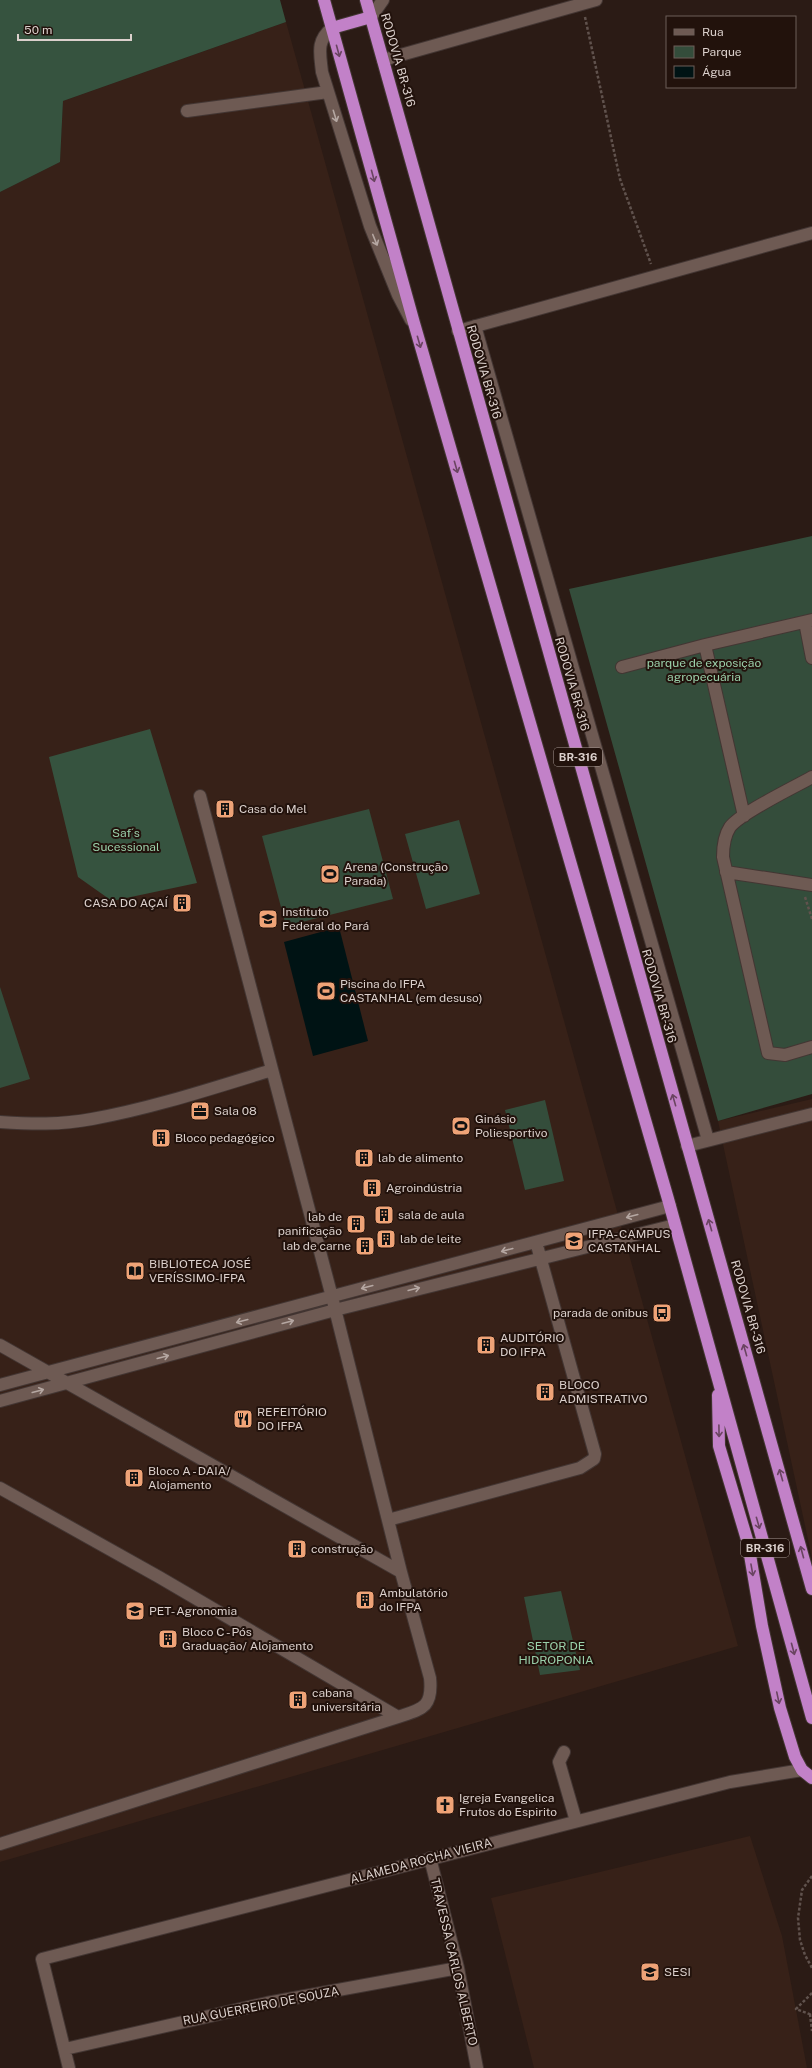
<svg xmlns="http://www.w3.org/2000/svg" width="812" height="2068" font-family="'Public Sans',sans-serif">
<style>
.built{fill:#372118}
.green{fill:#344d3b}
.forest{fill:#36533f}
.water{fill:#001314}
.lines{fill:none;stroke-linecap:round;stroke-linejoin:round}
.minor-casing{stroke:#433633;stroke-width:14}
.highway-casing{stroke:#433633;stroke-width:14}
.path{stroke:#60524d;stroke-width:2.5;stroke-dasharray:3 2;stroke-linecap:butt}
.minor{stroke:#6e5a53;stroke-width:12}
.highway{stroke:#c281c8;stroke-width:12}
.oneway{stroke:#6a4461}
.oneway2{stroke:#b5a7a2}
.labels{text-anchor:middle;stroke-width:4;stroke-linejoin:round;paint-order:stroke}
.shield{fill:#22120c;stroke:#a49792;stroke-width:1}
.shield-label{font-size:11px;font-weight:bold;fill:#dbd0cc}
.street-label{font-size:12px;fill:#dbd0cc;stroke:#22120c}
.park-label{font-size:12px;fill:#9ad0aa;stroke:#22120c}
.poi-label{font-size:12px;fill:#dbd0cc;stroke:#22120c;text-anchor:start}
</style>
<rect width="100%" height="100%" fill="#2b1b15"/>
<path class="built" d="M286,22L738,1646L0,1862V192L60,162L63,101Z
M812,1099V1558L718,1121Z
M750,1836L782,1936L807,2068H534L491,1898Z"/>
<path class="green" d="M812,536V1094L718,1121L569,589Z
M369,809L393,899L286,926L262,836Z
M459,820L480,894L426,909L405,834Z
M0,987L30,1079L0,1088Z
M545,1100L564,1181L525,1190L505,1110Z
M561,1591L580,1670L540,1675L524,1597Z"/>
<path class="forest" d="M0,0H280L286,22L63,101L60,162L0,192Z
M150,729L197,883L112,901L78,877L49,757Z"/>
<path class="water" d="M339,927L368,1041L313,1056L284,942Z"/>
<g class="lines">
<g class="minor-casing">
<path id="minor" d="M371,17L383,0
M332,28C316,41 320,53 322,72L370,226L398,295L411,320
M383,60L596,0
M187,111L328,92
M475,326L708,1140
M458,331L812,233
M805,622L812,658
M705,645L744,816
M622,667L705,645L812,620
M812,777C793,788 742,812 730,827C724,836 723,846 723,857L768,1053L785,1055L812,1047
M726,872L812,885
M0,1122C31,1124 61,1125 92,1119C153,1108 213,1088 272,1070
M687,1146L812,1114
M0,1345L401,1572
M0,1385L670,1206
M0,1401L335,1310L675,1225
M0,1488L159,1577L398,1717C422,1709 433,1708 430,1678L401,1572L332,1297L200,796
M388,1520L580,1468L594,1459L595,1454L538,1249
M564,1752L559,1762L576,1821
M0,1844L398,1717
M430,1858L458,1968L477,2068
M65,2049L267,2003L458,1968
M69,2068L42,1959L730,1782L802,1770"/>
</g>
<g class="highway-casing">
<path id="highway" d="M324,0L414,323L668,1199L812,1718
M366,0L812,1589
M332,28L371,17
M718,1395L719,1446L748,1543L762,1626L780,1708L795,1757L802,1770L812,1778"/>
</g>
<path class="path" d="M585,17L620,179L651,264
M805,897L812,919
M812,1876L802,1890L798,1918L800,1940L805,1955L812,1968
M812,1993L796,2009L812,2015
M810,2014L812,2031"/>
<use href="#minor" class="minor"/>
<use href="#highway" class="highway"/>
</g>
<defs><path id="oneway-shaft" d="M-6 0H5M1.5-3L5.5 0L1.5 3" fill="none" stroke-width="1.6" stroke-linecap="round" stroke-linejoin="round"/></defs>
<g class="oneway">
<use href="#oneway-shaft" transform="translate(338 51) rotate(75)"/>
<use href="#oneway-shaft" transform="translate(373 176) rotate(75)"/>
<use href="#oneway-shaft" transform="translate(419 342) rotate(74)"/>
<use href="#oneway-shaft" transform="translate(456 467) rotate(74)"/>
<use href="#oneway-shaft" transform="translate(674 1100) rotate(-106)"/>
<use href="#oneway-shaft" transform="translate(710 1225) rotate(-106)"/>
<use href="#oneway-shaft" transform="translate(745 1350) rotate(-106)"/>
<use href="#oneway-shaft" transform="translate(719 1431) rotate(89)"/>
<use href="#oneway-shaft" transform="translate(781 1475) rotate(-106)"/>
<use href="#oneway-shaft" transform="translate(758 1523) rotate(74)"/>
<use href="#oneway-shaft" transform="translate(802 1552) rotate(-105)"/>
<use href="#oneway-shaft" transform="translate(752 1570) rotate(80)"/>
<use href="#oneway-shaft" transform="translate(793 1649) rotate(75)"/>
<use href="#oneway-shaft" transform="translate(778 1698) rotate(78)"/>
</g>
<g class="oneway2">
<use href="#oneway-shaft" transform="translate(335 116) rotate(73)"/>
<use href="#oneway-shaft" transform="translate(375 240) rotate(68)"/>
<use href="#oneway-shaft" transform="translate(632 1216) rotate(165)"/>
<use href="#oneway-shaft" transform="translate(507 1250) rotate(165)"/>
<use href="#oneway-shaft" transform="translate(367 1287) rotate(165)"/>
<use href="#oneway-shaft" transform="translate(414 1289) rotate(-14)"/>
<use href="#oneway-shaft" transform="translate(242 1321) rotate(165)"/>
<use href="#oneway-shaft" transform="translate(288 1322) rotate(-15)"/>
<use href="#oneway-shaft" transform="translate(163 1357) rotate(-15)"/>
<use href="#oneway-shaft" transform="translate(38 1391) rotate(-15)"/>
</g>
<defs>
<g id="building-square" transform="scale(1)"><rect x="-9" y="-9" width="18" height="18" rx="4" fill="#efa377" stroke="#22120c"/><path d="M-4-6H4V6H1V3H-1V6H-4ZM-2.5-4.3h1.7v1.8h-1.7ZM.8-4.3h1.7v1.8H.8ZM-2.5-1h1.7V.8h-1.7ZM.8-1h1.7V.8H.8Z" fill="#111"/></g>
<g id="stadium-square" transform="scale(1)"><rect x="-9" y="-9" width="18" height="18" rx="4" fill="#efa377" stroke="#22120c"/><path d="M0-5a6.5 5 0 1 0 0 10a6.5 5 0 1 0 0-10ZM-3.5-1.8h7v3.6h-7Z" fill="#111"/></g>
<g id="university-square" transform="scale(1)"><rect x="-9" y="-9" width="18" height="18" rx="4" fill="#efa377" stroke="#22120c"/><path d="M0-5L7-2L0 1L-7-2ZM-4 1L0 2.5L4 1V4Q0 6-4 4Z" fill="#111"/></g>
<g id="office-square" transform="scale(1)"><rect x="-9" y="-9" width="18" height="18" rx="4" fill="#efa377" stroke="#22120c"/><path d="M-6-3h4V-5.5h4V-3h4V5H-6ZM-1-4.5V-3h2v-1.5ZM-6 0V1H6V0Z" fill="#111"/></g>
<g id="library-square" transform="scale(1)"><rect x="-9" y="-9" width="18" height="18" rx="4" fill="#efa377" stroke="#22120c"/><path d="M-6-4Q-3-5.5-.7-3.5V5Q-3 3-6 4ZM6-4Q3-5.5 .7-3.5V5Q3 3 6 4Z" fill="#111"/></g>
<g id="bus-square" transform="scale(1)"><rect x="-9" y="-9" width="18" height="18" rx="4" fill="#efa377" stroke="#22120c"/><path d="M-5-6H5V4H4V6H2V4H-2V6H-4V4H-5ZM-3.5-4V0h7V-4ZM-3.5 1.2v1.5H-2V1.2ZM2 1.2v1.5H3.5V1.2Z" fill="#111"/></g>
<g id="restaurant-square" transform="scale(1)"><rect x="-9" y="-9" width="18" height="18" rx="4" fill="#efa377" stroke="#22120c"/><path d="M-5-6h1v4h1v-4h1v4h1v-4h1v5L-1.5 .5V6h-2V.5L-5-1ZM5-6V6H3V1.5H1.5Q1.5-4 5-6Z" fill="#111"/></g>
<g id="church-square" transform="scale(1)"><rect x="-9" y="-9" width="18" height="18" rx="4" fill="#efa377" stroke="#22120c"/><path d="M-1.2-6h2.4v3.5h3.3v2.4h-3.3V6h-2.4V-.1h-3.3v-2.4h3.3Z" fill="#111"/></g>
</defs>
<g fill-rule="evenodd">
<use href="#building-square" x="225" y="809"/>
<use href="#stadium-square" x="330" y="874"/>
<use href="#building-square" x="182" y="903"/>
<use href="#university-square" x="268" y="919"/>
<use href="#stadium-square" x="326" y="991"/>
<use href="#office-square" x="200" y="1111"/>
<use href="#stadium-square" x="461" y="1126"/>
<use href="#building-square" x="161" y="1138"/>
<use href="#building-square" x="364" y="1158"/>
<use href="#building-square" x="372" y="1188"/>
<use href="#building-square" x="384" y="1215"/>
<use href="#building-square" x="356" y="1224"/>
<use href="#building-square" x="386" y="1239"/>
<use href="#university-square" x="574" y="1241"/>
<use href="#building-square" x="365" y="1246"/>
<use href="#library-square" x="135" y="1271"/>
<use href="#bus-square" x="662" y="1313"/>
<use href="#building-square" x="486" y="1345"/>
<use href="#building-square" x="545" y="1392"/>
<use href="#restaurant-square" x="243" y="1419"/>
<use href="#building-square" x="134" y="1478"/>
<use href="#building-square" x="297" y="1549"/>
<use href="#building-square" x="365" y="1600"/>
<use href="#university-square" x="135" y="1611"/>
<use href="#building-square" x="168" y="1639"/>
<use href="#building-square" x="298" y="1700"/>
<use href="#church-square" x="445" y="1805"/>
<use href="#university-square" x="650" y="1972"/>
</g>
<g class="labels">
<g class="shield">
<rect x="554" y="748" width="48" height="18" rx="3"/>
<rect x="741" y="1539" width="48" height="18" rx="3"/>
</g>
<g class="shield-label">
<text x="578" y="761">BR-316</text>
<text x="765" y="1552">BR-316</text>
</g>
<g class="street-label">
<text transform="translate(398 60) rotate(74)" y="4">RODOVIA BR-316</text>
<text transform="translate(484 372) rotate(74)" y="4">RODOVIA BR-316</text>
<text transform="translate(572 684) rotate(74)" y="4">RODOVIA BR-316</text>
<text transform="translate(659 996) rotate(74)" y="4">RODOVIA BR-316</text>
<text transform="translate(748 1307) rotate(74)" y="4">RODOVIA BR-316</text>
<text transform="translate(421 1861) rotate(-15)" y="4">ALAMEDA ROCHA VIEIRA</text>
<text transform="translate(454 1962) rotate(77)" y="4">TRAVESSA CARLOS ALBERTO</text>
<text transform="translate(261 2006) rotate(-11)" y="4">RUA GUERREIRO DE SOUZA</text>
</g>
<g class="park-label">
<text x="704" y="667">parque de exposição<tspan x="704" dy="14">agropecuária</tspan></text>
<text x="126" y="837">Saf´s<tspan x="126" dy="14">Sucessional</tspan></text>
<text x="556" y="1650">SETOR DE<tspan x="556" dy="14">HIDROPONIA</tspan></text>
</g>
<g class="poi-label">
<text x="239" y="813">Casa do Mel</text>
<text x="344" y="871">Arena (Construção<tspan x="344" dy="14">Parada)</tspan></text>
<text x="168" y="907" text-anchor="end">CASA DO AÇAÍ</text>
<text x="282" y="916">Instituto<tspan x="282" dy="14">Federal do Pará</tspan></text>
<text x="340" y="988">Piscina do IFPA<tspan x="340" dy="14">CASTANHAL (em desuso)</tspan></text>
<text x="214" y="1115">Sala 08</text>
<text x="475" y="1123">Ginásio<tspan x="475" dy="14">Poliesportivo</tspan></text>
<text x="175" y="1142">Bloco pedagógico</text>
<text x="378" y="1162">lab de alimento</text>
<text x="386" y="1192">Agroindústria</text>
<text x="398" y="1219">sala de aula</text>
<text x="342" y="1221" text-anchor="end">lab de<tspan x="342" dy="14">panificação</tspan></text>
<text x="588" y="1238">IFPA- CAMPUS<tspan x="588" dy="14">CASTANHAL</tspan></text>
<text x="400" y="1243">lab de leite</text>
<text x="351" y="1250" text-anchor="end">lab de carne</text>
<text x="149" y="1268">BIBLIOTECA JOSÉ<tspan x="149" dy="14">VERÍSSIMO-IFPA</tspan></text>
<text x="648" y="1317" text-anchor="end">parada de onibus</text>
<text x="500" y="1342">AUDITÓRIO<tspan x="500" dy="14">DO IFPA</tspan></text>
<text x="559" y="1389">BLOCO<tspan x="559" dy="14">ADMISTRATIVO</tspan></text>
<text x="257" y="1416">REFEITÓRIO<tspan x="257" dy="14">DO IFPA</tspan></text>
<text x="148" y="1475">Bloco A - DAIA/<tspan x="148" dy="14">Alojamento</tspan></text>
<text x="311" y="1553">construção</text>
<text x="379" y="1597">Ambulatório<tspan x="379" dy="14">do IFPA</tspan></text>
<text x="149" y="1615">PET- Agronomia</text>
<text x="182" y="1636">Bloco C - Pós<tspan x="182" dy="14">Graduação/ Alojamento</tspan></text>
<text x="312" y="1697">cabana<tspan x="312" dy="14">universitária</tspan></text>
<text x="459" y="1802">Igreja Evangelica<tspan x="459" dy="14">Frutos do Espirito</tspan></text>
<text x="664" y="1976">SESI</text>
</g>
</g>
<rect x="666" y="16" width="130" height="72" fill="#22120c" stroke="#6c5e59"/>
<rect x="674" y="29" width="20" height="6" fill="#6e5a53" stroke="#6c5e59"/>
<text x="702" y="36" font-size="12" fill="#dbd0cc">Rua</text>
<rect x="674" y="46" width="20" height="12" fill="#344d3b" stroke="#6c5e59"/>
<text x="702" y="56" font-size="12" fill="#dbd0cc">Parque</text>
<rect x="674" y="66" width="20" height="12" fill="#001314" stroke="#6c5e59"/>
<text x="702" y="76" font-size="12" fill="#dbd0cc">Água</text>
<path d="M18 34v6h113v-6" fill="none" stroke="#dbd0cc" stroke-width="2"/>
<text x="24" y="34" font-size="12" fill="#dbd0cc" stroke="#22120c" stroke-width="3" paint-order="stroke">50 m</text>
</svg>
